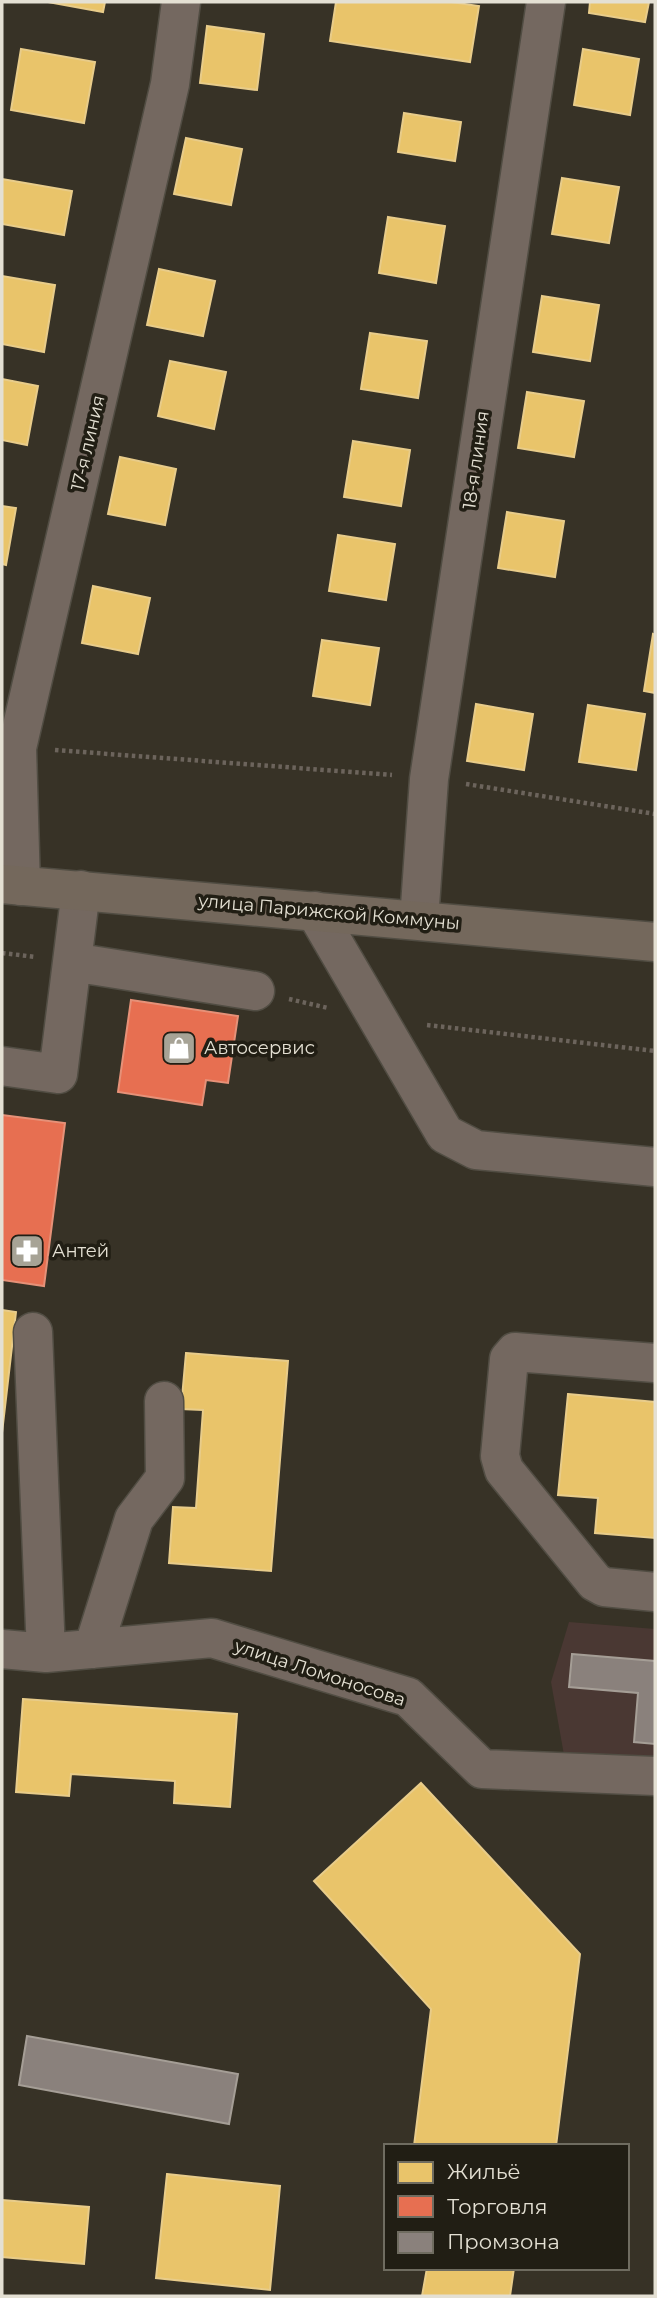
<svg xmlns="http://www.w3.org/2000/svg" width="657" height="2298" font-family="Montserrat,sans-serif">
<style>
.industrial{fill:#4a3833}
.homes{fill:#e9c46a;stroke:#e8cc8a;stroke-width:2}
.shops{fill:#e76f51;stroke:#e69178;stroke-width:2}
.industry{fill:#8a817c;stroke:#a59e96;stroke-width:2}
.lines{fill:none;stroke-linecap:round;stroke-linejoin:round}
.minor-casing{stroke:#514d43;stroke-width:41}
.major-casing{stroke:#514d43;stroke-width:41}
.path{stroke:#6c645c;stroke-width:4.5;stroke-dasharray:3.5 3.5;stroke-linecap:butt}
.minor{stroke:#746860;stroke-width:38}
.major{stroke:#74685c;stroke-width:38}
.labels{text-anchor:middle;stroke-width:7;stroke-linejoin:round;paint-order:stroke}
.street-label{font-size:18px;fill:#e4e0d3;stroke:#211e14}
.poi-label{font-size:18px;fill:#e4e0d3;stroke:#211e14;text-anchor:start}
</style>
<rect width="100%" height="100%" fill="#373226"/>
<path class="industrial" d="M569,1622L655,1629V1763L564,1755L551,1682Z"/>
<path class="homes" d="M48,2H105L103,12Z
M336,2H451L479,6L470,62L330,41Z
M590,2H649L645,22L589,13Z
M207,26L264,34L257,90L200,83Z
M21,49L95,62L84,123L11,110Z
M583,49L639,59L630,115L574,105Z
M404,113L461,122L455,161L398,152Z
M186,138L242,149L231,205L174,194Z
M562,178L619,187L609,243L552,234Z
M2,179L72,191L64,235L2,224Z
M388,217L445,226L436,283L379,273Z
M159,269L215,281L203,336L147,325Z
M2,276L55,285L44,352L2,344Z
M542,296L599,305L590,361L533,352Z
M370,333L427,341L418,398L361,389Z
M170,361L226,372L214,429L158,416Z
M2,379L38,386L27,445L2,440Z
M527,392L584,401L574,457L518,448Z
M353,441L410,450L401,506L344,497Z
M120,457L176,469L165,525L108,514Z
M2,506L16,508L6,565L2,564Z
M507,512L564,521L555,577L498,568Z
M338,535L395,544L386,600L329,591Z
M93,586L150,598L138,654L82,643Z
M653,634L655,635V693L644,691Z
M322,640L379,648L370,705L313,696Z
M476,704L533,714L524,770L467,761Z
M588,705L645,714L636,770L579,762Z
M2,1310L16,1312L2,1433Z
M186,1353L288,1361L271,1571L169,1563L173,1507L196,1508L203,1410L181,1409Z
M568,1394L655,1402V1538L595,1533L598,1498L558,1495Z
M23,1699L237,1714L230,1807L174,1803L175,1781L71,1774L69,1796L16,1792Z
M421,1783L580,1954L556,2146H414L431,2009L314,1881Z
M167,2174L280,2186L270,2290L156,2278Z
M2,2200L89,2207L84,2264L2,2257Z
M427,2268H514L510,2296H422Z"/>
<path class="shops" d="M131,1000L238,1016L228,1083L206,1080L202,1105L118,1092Z
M2,1115L65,1123L44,1286L2,1280Z"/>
<path class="industry" d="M572,1654L655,1661V1744L634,1742L638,1693L569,1687Z
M27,2036L238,2074L229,2124L19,2085Z"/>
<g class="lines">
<g class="minor-casing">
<path id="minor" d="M21,886L17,748L170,84L181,2
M315,911L445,1134L476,1150L655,1167
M419,920L429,779L546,2
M72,962L255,991
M2,1066L58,1074L81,890
M33,1332L46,1653
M655,1363L515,1352L509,1359L500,1456L504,1470L595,1582L604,1587L655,1592
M2,1649L46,1653L212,1638L408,1697L482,1769L655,1776
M93,1649L134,1519L165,1478L164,1401"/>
</g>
<g class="major-casing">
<path id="major" d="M2,884L655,942"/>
</g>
<path class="path" d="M55,750L392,775
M466,784L655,814
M2,953L36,957
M289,999L328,1008
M427,1025L655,1051"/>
<use href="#minor" class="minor"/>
<use href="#major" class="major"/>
</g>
<defs>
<g id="shop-square" transform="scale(1.75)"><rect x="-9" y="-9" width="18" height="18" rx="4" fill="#a7a396" stroke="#211e14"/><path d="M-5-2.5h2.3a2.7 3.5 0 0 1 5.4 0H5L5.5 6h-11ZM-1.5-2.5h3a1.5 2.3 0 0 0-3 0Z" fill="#fff"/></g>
<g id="pharmacy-square" transform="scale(1.75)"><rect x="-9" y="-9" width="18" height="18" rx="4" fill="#a7a396" stroke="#211e14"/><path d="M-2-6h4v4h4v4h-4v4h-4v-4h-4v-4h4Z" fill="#fff"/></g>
</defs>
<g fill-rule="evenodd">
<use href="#shop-square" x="179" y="1048"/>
<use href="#pharmacy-square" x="27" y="1251"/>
</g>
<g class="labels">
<g class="street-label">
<text transform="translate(88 443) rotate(-77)" y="6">17-я линия</text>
<text transform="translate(476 460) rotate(-82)" y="6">18-я линия</text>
<text transform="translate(329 912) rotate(5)" y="6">улица Парижской Коммуны</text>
<text transform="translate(320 1673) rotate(18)" y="6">улица Ломоносова</text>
</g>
<g class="poi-label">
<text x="204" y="1054">Автосервис</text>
<text x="52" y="1257">Антей</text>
</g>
</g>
<rect width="657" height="2298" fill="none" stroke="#e4e0d3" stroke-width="7"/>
<rect x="384" y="2144" width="245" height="126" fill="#211e14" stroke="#6f6c60" stroke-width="2"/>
<rect x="398" y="2162" width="35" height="21" fill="#e9c46a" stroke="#6f6c60" stroke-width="2"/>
<text x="447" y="2179" font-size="21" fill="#e4e0d3">Жильё</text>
<rect x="398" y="2196" width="35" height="21" fill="#e76f51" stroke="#6f6c60" stroke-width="2"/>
<text x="447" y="2214" font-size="21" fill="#e4e0d3">Торговля</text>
<rect x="398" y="2232" width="35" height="21" fill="#8a817c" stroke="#6f6c60" stroke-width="2"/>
<text x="447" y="2249" font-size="21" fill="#e4e0d3">Промзона</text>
</svg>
